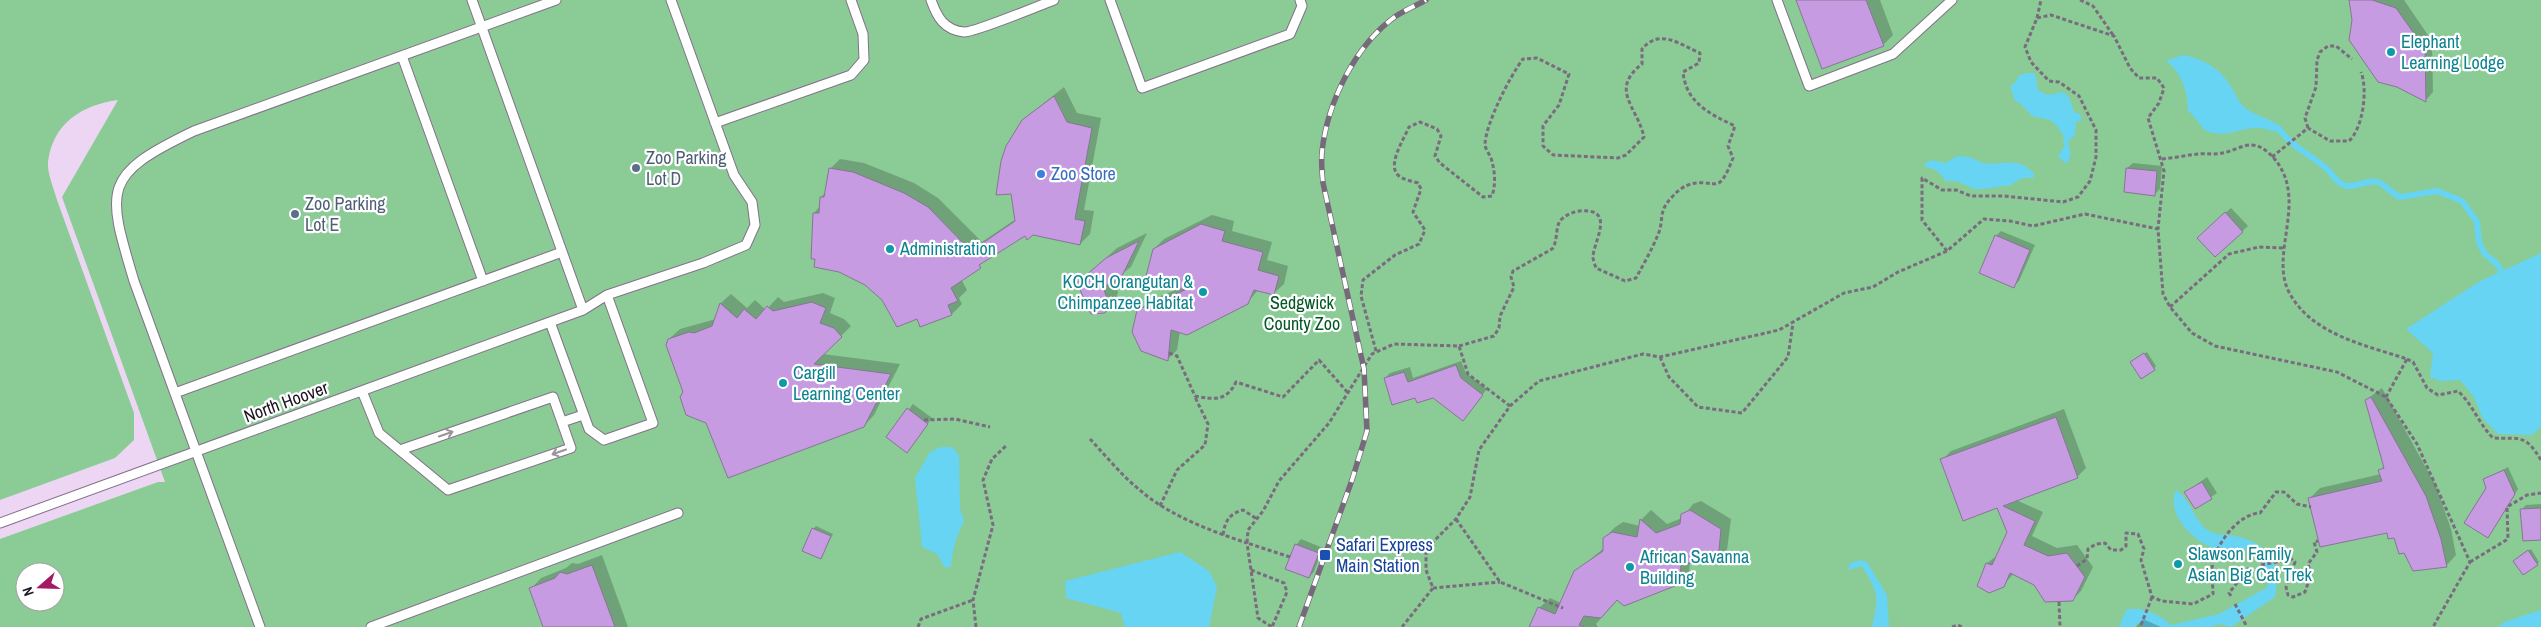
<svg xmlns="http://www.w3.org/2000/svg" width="2541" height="627" font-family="'Archivo Narrow',sans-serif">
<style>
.green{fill:#8bcb96;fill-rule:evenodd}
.water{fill:#67d4f3}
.shadow{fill:#0003}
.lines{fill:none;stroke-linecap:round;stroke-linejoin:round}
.stream{stroke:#67d4f3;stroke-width:6}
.building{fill:#c69be2;stroke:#877693}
.lane-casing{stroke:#84708b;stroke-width:11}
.path{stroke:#7a6c7f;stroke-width:3;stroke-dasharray:4 2.5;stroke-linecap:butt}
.lane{stroke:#fff;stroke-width:9}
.rail-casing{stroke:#77687b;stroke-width:5.5}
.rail{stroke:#fff;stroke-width:4;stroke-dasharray:11;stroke-linecap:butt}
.oneway{stroke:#99959a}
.culture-dot{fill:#0f9aa8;stroke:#fff;stroke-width:2}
.service-dot{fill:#5c6f8a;stroke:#fff;stroke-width:2}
.shop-dot{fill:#3f7fe0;stroke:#fff;stroke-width:2}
.transit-dot{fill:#1a4fb4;stroke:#fff;stroke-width:2}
.labels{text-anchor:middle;stroke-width:4.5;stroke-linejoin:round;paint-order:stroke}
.culture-label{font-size:18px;fill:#0d838f;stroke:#fff;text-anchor:start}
.service-label{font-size:18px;fill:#4e5e75;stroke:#fff;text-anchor:start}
.shop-label{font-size:18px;fill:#366cbe;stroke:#fff;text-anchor:start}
.park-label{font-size:18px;fill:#035723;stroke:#fff}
.street-label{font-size:18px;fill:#1c141f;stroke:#fff}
.transit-label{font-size:18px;fill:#164399;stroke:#fff;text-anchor:start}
</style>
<rect width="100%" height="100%" fill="#edd6f4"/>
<path class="green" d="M0,0H2541V627H0V539L158,482H165L62,197L118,100C82,105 53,123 48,162C47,173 54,189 57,200L134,413V440L115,458L0,500ZM25,572H55V602H25Z"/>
<path class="water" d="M2183,55C2201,58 2220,68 2230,85C2234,91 2237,99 2242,105C2253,116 2270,118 2282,127L2275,132C2247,120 2234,139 2209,132C2200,129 2197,117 2188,111C2188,92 2182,73 2166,61Z
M2026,73H2035L2038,90L2047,95L2064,92L2069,97L2074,112L2080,114L2082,120L2076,122L2075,136L2071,138L2068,143L2071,155L2066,164L2058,156L2064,147L2063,135L2056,125L2050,120L2032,116L2020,103L2015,101L2010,86L2017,81L2018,76Z
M1957,156C1961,157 1965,156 1969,157C1974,158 1978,162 1984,163C2004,166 2018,155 2035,175L2033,178H2022L2011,185L1984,189H1975L1956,181H1946C1941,175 1936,167 1927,168L1924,164L1932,160L1945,163Z
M2541,253V427L2532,435L2498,434L2482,417L2474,397L2460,380L2441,381L2430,377L2433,353L2406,329L2480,281Z
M941,447H952L959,455L960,508L964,522C957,533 952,553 951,566L945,568L937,554L922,547L915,478L930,452Z
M2176,490C2190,499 2193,518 2206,529C2217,537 2223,533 2235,536C2269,543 2281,564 2275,597L2231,627L2220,624L2210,627H2145L2137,623L2135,627H2119L2126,610C2139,605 2162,615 2171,625L2219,614L2268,587L2263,556L2253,549C2244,549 2232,553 2222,551C2198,546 2165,517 2176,490Z
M1180,552L1209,571L1217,587L1209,627H1125L1121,613L1066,598L1065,581Z
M1861,560L1867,562L1887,595L1889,627H1872C1879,595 1879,595 1862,566L1848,570L1850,563Z
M2541,610V627H2498L2504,622Z"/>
<path class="shadow" d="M1797,0H1880L1893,35L1883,45Z
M2351,0H2404L2432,41L2433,92L2426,100L2353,21Z
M1064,87L1077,113L1101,118L1084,210L1094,211L1090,234L1080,244L1033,233L1025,235L989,257L961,279L967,290L959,298L962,304L952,314L921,325L918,317L883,299L814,213L820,206L821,197L826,192L830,169L840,159L864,163L914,183L938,198L982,242L1016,219L1012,193L998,194V179L1007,146L1029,115Z
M2133,163L2162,166L2160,189L2154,195L2127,168Z
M2231,208L2248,226L2215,256L2204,232Z
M1212,215L1234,221L1232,231L1272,242L1267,260L1288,266L1284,284L1273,294L1259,289L1247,303L1180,331L1177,350L1167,360L1138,311L1149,301L1180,288L1154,249L1164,239Z
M2001,231L2035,245L2019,281L2014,286L1996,236Z
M1147,233L1131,267L1114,280L1118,293L1114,302L1104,312L1089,273L1117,248Z
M823,293L835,298L830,313L844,319L851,326L823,354L900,364L874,415L864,426L707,422L669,339L680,329L716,319L721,303L731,294L747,308L755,300L766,310L778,297L784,302Z
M2147,352L2156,366L2154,369L2134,360Z
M1461,361L1466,373L1487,389L1463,420L1433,396H1416L1385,378L1390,373L1410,367L1413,378Z
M2382,388L2436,486L2451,529L2456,555L2446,566L2388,532L2310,498L2320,488L2381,474L2380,470L2385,465L2366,400Z
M913,404L932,418L912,446L887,437Z
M2064,409L2086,468L2077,477L2016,500L2043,512L2032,536L2057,548L2077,545L2093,567L2081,591L2072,600L2014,573L2003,586L1978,585L1987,563L1998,555L2008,532L1998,506L1942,460L1951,451Z
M2508,467L2518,489L2491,532L2488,488L2484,480Z
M2207,477L2217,493L2195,508L2186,492Z
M1701,501L1731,519L1727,550L1717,560L1690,562L1689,573L1679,583L1618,599L1596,624L1598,627H1537L1539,608L1550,598L1561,603L1575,572L1604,548V539L1614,528L1623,522L1640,526L1641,520L1651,510L1667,524L1682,518L1693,504Z
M2541,504V538L2521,510L2526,505Z
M816,526L833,534L820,558L813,529Z
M1301,539L1323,548L1314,572L1309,577L1296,545Z
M2531,549L2539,562L2537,564L2517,558Z
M602,555L628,627H545L531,589L541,578L566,568L572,563L578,564Z
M2143,619L2161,627H2136Z"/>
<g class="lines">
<path class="stream" d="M2279,129C2292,147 2311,155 2327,169C2333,175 2337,184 2347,186C2358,187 2368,179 2378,182C2386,185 2392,194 2400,197L2437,191L2462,201L2477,222L2479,242L2484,253L2498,265L2501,271"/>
</g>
<path class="building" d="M1796,0H1866L1884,46L1822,69Z
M2349,0H2372L2396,8L2425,49L2426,102L2397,87L2378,82L2349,40L2352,20Z
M1054,96L1067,122L1092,128L1075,219L1085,221L1080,245L1033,235L1027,240L1025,236L979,265L981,268L951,288L958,301L948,305L952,315L920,327L917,319L897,327L882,300L865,285L839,272L814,267L815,259H811L813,213H819L820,197H824L829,168L853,172L904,193L928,207L971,251L1015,221L1011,194L996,195L1001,161L1006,146L1022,120Z
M2126,168L2157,171L2155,196L2124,192Z
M2225,212L2243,232L2215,257L2197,238Z
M1201,224L1225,231L1222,241L1263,252L1258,270L1279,276L1274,295L1254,290L1248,304L1187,335L1171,330L1168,361L1141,351L1132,332L1137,310L1185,290L1145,280L1153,249Z
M1995,235L2030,250L2014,288L1979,273Z
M1139,241L1121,278L1103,287L1109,304L1105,313L1091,314L1077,283L1106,258Z
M812,302L826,308L820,323L834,328L842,337L814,364L891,374L864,427L728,478L706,423L686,415L680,397L683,392L666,345L668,339L689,332L694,333L712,326L720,303L737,318L744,309L756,319L767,306L773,311Z
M2144,353L2155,370L2141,379L2130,362Z
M1456,365L1461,378L1483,395L1463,421L1433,398L1417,403L1415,398L1392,405L1384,378L1404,372L1408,382Z
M2371,397L2426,496L2441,539L2447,567L2413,571L2404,553L2399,554L2394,538L2388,539L2387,533L2320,547L2308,498L2382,481L2378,470L2384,468L2365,400Z
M907,408L928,424L907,453L886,437Z
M2056,417L2078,478L2003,506L2035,521L2024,545L2048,556L2067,553L2085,577L2073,601L2045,602L2034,585L2010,573L2004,587L1989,593L1977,586L1986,563L1992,565L2007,532L1997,508L1963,521L1940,459Z
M2504,470L2515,494L2488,538L2464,523L2486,488L2483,479Z
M2202,482L2212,499L2195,509L2184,492Z
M2541,508V540L2523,541L2520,509Z
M1690,510L1721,529L1718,561L1712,560L1708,563H1681L1680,584L1624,606L1617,600L1601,618L1584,616L1579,625L1584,627H1529L1538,607L1555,614L1574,571L1603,551V538L1612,532L1637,537L1640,519L1656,533L1680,524L1681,514Z
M812,528L831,536L821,559L802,551Z
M1295,544L1319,553L1309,578L1285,569Z
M2528,550L2538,565L2523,575L2513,561Z
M592,565L615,627H543L529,588L555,578L560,572L567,574Z"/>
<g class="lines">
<g class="lane-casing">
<path id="lane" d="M472,0L583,310
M931,0C937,17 944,30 964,32C973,33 1041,5 1054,0
M1110,0L1142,88L1290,34L1302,6L1300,0
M1777,0L1809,86L1893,54L1952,0
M402,56L483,281
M715,123L851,75L864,60L863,34L851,0
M550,322L589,429L604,440L653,423L607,295
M362,391L379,433L448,490L571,448L553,397L400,450
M175,393L562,252
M562,422L583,415
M0,523L550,322L583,310L607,295L703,263L746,245L755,225L752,202L734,175L671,0
M260,627L134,281C106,188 102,175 194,131L556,0
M371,627L678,513"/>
</g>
<path class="path" d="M2080,0L2093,6L2113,35
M2037,18L2041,0
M2308,128L2305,118L2316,87L2317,60L2320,52L2328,46H2336L2352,59
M2272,157L2308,128L2330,141H2349C2363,128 2368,90 2361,72
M2162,159C2174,158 2187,155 2199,154C2207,153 2215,155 2222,153C2231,152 2242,145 2251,145C2260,145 2265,150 2271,155C2312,197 2267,254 2290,294C2313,335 2365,345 2407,359L2386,397
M1947,251L1922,220V178L1942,190H1956L1971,196H2004L2063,202L2078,197L2090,181L2096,157V130L2079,96L2059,82L2049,81L2031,62L2025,47L2037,18L2051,15L2114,36L2130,68L2139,78H2157L2164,88L2159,103L2148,118L2164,171L2158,229
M2170,307L2229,254L2259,247L2285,248
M1376,351L1361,296L1363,280L1395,255L1419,244L1425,230L1413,212L1421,189L1418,183C1412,181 1404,180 1399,176C1386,166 1404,139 1409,127L1420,122L1437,129L1441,136L1435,156L1440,163L1483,197L1492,196C1496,184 1495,171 1491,158C1489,153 1485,149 1485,144C1486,123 1510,76 1523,59L1537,58L1569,74L1559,105L1543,126V146L1553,155L1618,158L1626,155L1644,137C1637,106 1609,90 1642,64V49C1660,28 1679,44 1700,53L1699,63L1683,72C1686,103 1710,114 1735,126L1728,146L1733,158C1730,165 1726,177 1720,182C1712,189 1694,172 1672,197C1658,212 1664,217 1659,232C1653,248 1644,263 1636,278L1625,281L1596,268C1595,265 1593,260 1593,257C1593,244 1613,213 1588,211C1580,210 1570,212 1563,218C1554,224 1559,240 1552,249L1513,271L1511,277L1514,287L1500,316L1499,328L1494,336L1459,346
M1169,353L1177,356L1195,396C1214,400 1227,401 1236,382L1283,397L1319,360L1349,394
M1660,357L1669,377L1698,407L1742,413L1788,357L1793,323
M2407,359L2413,362L2427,388L2438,395L2458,391C2473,405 2479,424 2493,438C2521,439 2525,434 2541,460
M924,420L955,419L990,427
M1090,439C1106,456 1122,476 1141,491C1170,516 1211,531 1247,543L1258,618L1272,627
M1160,506L1177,470L1205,445L1208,424L1195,397
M1456,519L1500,582L1563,608
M1223,535C1225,521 1229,514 1243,510L1257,519
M1290,557L1247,543L1248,530L1263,511L1279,481L1329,423L1372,354L1394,344L1459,346L1468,374L1510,406
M2470,562L2508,539L2507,507L2527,495L2541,493
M2261,565L2281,561L2287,555L2295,562L2286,587L2288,595L2293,597L2305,592L2311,574L2308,564L2317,552L2314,542L2318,541
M2077,566L2087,559L2088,549L2096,544L2105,543L2111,550H2121L2126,546V533L2138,534L2144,549L2141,560L2152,597L2162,601L2193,604L2213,594C2213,584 2210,569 2214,558C2220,540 2239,514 2260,513L2276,492H2284L2297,504L2311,507
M1251,570L1284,583L1287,592L1272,627
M1433,588L1500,582
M2231,596L2229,593L2249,568
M2059,602L2060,627
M2235,604L2247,627
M2141,625L2152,597
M918,627L921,619L973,600
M976,627L973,600L993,525L983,480L992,459L1007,445
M1402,627L1433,588L1426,570V549L1456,519L1470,497L1479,450L1510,406L1539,381L1643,354L1660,357L1779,330L1844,293L1873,287L1898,272L1947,251L1984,219L2010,221L2033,226L2085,214L2158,229L2163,294L2170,307L2192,333L2215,346L2337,372L2386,397L2417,444L2470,562L2433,627
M1952,627L1958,625L1962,627"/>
<use href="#lane" class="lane"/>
<g class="rail-casing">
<path id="rail" d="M1299,627L1352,480L1367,431L1364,369L1323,183C1322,173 1321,162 1322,152C1327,103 1355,45 1396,16C1405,10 1417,5 1426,0"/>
</g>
<use href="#rail" class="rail"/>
</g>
<defs><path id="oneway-shaft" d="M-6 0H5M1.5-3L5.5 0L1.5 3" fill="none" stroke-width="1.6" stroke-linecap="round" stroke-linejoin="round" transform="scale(1.25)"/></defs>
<g class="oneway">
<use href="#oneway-shaft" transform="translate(446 434) rotate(-19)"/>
<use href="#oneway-shaft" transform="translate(559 452) rotate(161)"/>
</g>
<g class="culture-dot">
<circle cx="2391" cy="52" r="5"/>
<circle cx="890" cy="249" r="5"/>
<circle cx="1203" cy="292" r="5"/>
<circle cx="783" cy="383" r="5"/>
<circle cx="2178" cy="564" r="5"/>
<circle cx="1630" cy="567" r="5"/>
</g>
<g class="service-dot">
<circle cx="636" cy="168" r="5"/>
<circle cx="295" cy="214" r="5"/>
</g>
<circle class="shop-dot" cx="1041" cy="174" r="5"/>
<rect class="transit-dot" x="1319" y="549" width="12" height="12" rx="2.5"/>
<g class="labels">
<g class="culture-label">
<text x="2401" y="48">Elephant<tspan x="2401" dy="21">Learning Lodge</tspan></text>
<text x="900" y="255">Administration</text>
<text x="1193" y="288" text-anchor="end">KOCH Orangutan &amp;<tspan x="1193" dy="21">Chimpanzee Habitat</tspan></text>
<text x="793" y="379">Cargill<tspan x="793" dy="21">Learning Center</tspan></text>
<text x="2188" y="560">Slawson Family<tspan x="2188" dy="21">Asian Big Cat Trek</tspan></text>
<text x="1640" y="563">African Savanna<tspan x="1640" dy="21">Building</tspan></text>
</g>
<g class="service-label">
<text x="646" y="164">Zoo Parking<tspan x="646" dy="21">Lot D</tspan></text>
<text x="305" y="210">Zoo Parking<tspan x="305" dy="21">Lot E</tspan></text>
</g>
<g class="shop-label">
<text x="1051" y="180">Zoo Store</text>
</g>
<g class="park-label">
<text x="1302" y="309">Sedgwick<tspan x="1302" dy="21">County Zoo</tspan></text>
</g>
<g class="street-label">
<text transform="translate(286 402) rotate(-20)" y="6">North Hoover</text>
</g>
<g class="transit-label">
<text x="1336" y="551">Safari Express<tspan x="1336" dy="21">Main Station</tspan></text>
</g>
</g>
<g transform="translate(40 587) rotate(250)"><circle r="24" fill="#ffffff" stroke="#a4a1a5"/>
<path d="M0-4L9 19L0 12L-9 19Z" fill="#a31962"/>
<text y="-8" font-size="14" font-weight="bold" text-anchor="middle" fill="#1c141f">N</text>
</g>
</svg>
